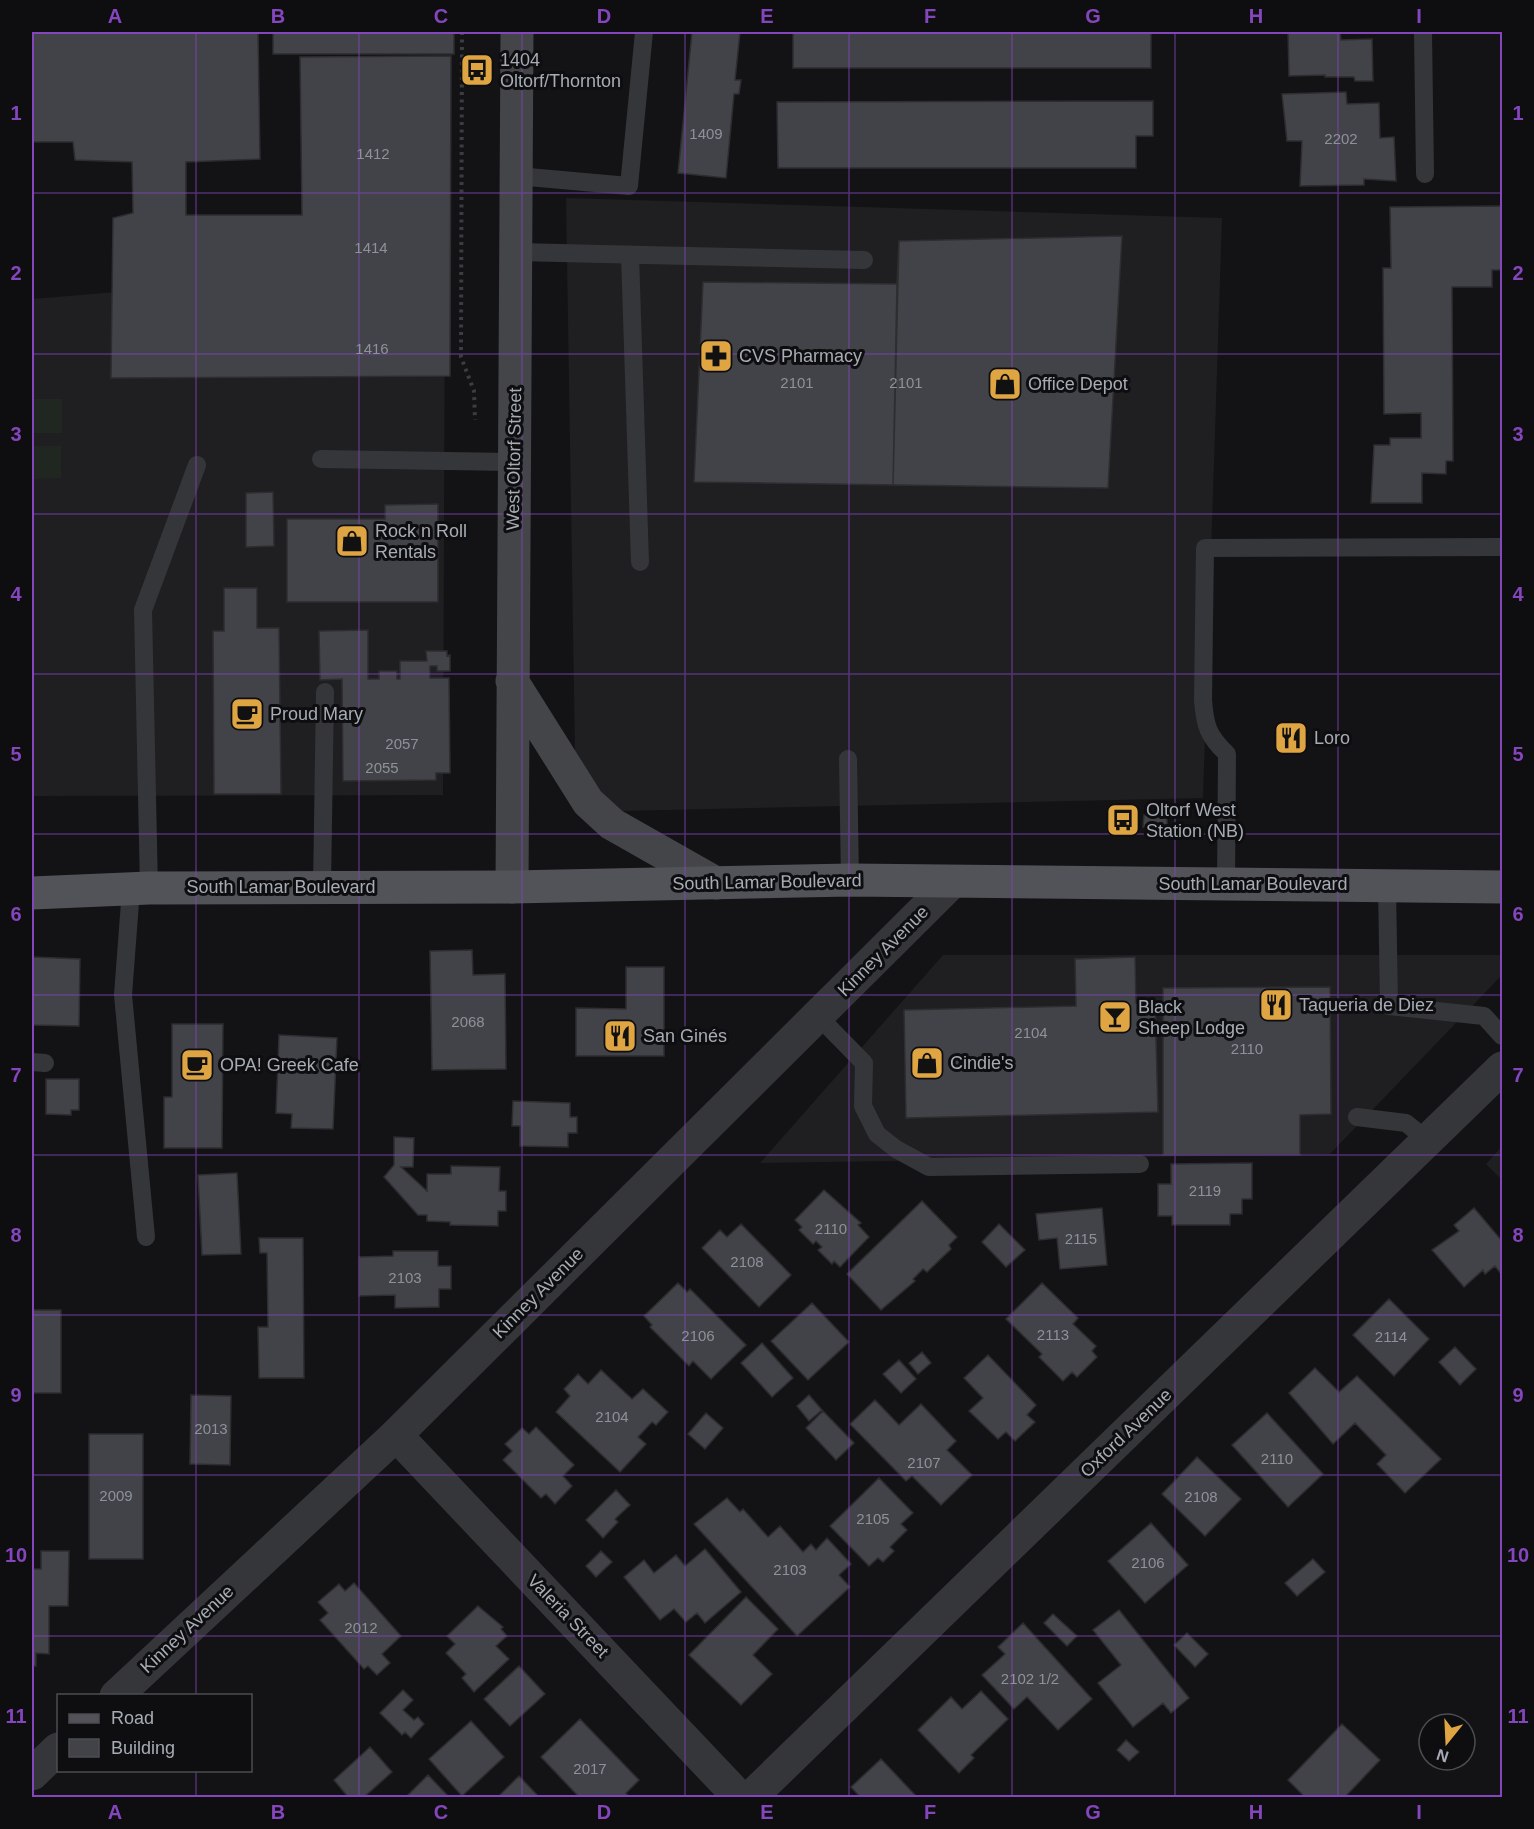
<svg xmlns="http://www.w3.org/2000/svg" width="1534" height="1829" font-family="Helvetica,sans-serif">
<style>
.built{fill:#1f1f22}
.green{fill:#202721}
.building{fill:#424348;stroke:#2e2e31;stroke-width:1.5}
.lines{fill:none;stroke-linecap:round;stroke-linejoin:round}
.path{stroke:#3b3d40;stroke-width:4;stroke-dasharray:3 4.5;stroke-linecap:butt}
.service{stroke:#353639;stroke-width:18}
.minor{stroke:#353639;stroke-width:33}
.tertiary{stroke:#353639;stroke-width:33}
.secondary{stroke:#434549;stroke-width:33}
.primary{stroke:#515358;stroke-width:33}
.grid{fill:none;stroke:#8445bd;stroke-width:1.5;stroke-opacity:0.55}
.labels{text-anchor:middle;stroke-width:6;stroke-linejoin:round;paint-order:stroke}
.number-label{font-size:15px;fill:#8d9199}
.poi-label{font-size:18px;fill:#a6abb4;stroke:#0e0e10;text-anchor:start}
.street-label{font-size:18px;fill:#a6abb4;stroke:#0e0e10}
.neatline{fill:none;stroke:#8445bd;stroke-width:2}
.grid-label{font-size:20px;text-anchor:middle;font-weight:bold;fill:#8445bd}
</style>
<rect width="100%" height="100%" fill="#131315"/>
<path class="built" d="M566,198L1222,218L1203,798L576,812Z
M445,265L443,795L32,796V299Z
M943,955H1502V975L1330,1154L760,1163Z
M1502,1146V1180L1486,1164Z"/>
<path class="green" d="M32,399H62V433H32Z
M32,446H61V478L32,479Z"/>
<path class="building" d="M32,32H258L260,159L186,162V215H302L300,57L451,56L450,376L111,378L113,218L133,213L132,162L75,160L73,142H32Z
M273,32H454V54H273Z
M692,32H740L735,80H741L739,94H734L726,178L678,173Z
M793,32H1151V68H793Z
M1288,32H1340L1341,40L1372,39L1373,81H1355L1354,77H1325V75L1289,76Z
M1346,92L1347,104L1379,103L1380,138L1394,137L1396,181L1364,179V185L1300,186L1302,141H1287L1282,94Z
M1153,101V136H1136V168H778L777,102Z
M1502,206V270H1492V287H1452L1453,461H1446V474L1422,473V503H1371L1374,445H1390V438H1421V413L1384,414L1383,268H1391L1390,207Z
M1122,236L1108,488L694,482L703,282L897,284L899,241Z
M1122,236L1108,488L893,485L899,241Z
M703,282L897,284L893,485L694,482Z
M273,492L274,546L246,547V493Z
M438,504V602H287V519H385V505Z
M224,588H257V628H279L281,794H214L213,631H224Z
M368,630V679H379V671H397V679H400V661H427L426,651H447V656L450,655V671H437V666H430V678H449L450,773H436V780L343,781L342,679L320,680L319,631Z
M1144,815L1167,817V828L1143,827Z
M472,950L473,975L505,974L506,1069L432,1070L430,951Z
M32,957L80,959L79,1026L32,1025Z
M1135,957L1136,1003L1155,1002L1158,1112L906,1118L904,1010L1076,1006L1075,959Z
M626,967H664V1056H576V1008L626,1009Z
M1330,987L1331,1114L1300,1115V1155H1163V988Z
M172,1024H223L222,1148H164V1097H172Z
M279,1035L337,1038L333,1129L291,1128L292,1114L276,1113Z
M46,1079H79V1110H71V1115L46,1114Z
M513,1101L570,1103V1117H577V1133H568V1147L520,1146V1126H512Z
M394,1137L414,1138L413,1167H401L427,1191V1174H451V1166L500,1167L499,1191H506V1211H498V1226L450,1225V1222L427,1221V1215H418L384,1177L394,1165Z
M1252,1163V1199H1242V1214H1230V1225H1172V1216H1158V1184H1171V1164Z
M237,1173L241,1254L202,1255L198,1175Z
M824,1190L861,1223L858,1225L869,1237L840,1267L834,1261L832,1264L818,1250L822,1247L816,1241L813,1244L799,1230L802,1227L795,1220Z
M922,1201L957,1237L949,1245L951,1249L927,1272L923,1269L913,1279L915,1281L881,1310L847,1274Z
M1102,1208L1107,1265L1060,1269L1057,1238L1039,1240L1036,1214Z
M1474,1208L1502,1241V1275L1495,1266L1485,1274L1483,1270L1464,1287L1432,1250L1459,1231L1454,1225Z
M741,1224L791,1275L759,1307L702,1248L720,1230L727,1237Z
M999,1224L1025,1250L1006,1267L982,1242Z
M259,1238H303L304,1378H259L258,1327H268L267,1253H260Z
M393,1251H438V1266H451V1289H439V1307L395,1308V1295L359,1296V1257L393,1256Z
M678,1283L687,1292L690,1289L746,1345L711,1379L693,1361L689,1366L650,1327L652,1325L644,1316Z
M1042,1283L1078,1318L1073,1324L1096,1346L1092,1351L1097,1357L1077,1377L1072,1372L1063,1381L1039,1357L1042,1354L1006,1319Z
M1389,1299L1429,1339L1394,1376L1353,1335Z
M812,1303L849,1342L808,1380L771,1341Z
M32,1310H61V1393H32Z
M762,1343L793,1378L772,1397L741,1363Z
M1455,1347L1476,1369L1460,1385L1439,1362Z
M922,1352L931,1363L918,1374L909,1363Z
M988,1355L1036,1405L1027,1415L1035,1422L1015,1441L1006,1432L998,1439L969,1411L983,1398L964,1378Z
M899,1360L916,1379L901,1393L883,1374Z
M1315,1368L1339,1392L1357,1376L1441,1459L1405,1493L1377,1464L1386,1455L1355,1423L1333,1444L1289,1393Z
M601,1370L632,1399L643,1389L668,1412L656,1425L652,1422L638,1437L646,1444L620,1472L556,1412L570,1396L564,1389L578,1374L588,1384Z
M191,1395L231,1396L230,1465L190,1464Z
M809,1395L822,1410L809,1421L797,1406Z
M875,1400L899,1425L921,1404L956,1441L947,1450L972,1475L941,1505L912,1476L906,1481L850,1424Z
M823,1411L854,1443L836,1460L806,1428Z
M706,1413L723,1428L705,1449L688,1434Z
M1267,1413L1323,1474L1288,1507L1232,1445Z
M536,1427L574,1465L563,1476L572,1486L555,1504L546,1494L541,1498L503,1460L512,1451L505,1444L522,1428L529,1434Z
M89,1434H143V1559H89Z
M1197,1457L1241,1499L1205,1536L1162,1494Z
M879,1478L913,1513L901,1524L907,1530L890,1547L894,1551L883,1562L878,1558L869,1566L830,1526Z
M616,1490L630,1505L615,1519L618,1522L603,1538L586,1520Z
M727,1498L740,1512L743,1509L768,1537L780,1526L803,1552L811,1544L816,1550L827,1538L851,1564L839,1575L850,1587L797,1636L694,1524Z
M1151,1523L1188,1565L1145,1603L1108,1561Z
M705,1549L741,1592L705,1623L697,1613L686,1622L674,1609L660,1620L624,1577L644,1560L654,1573L676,1555L685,1566Z
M41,1551H69L68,1606H49V1654L36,1653V1666H32V1569H41Z
M601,1551L612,1562L596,1577L586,1566Z
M1313,1559L1325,1572L1297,1596L1285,1583Z
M354,1583L401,1636L382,1654L390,1663L377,1675L368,1666L364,1669L320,1620L328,1613L318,1602L339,1584L345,1591Z
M746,1597L778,1629L753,1655L772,1674L741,1705L689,1655Z
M478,1606L503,1627L501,1629L507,1636L496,1646L509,1659L474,1692L462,1678L466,1674L446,1653L455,1644L447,1636Z
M1119,1610L1189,1698L1171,1713L1163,1703L1133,1727L1098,1683L1121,1665L1093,1630Z
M1053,1614L1077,1636L1067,1646L1044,1623Z
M1023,1623L1092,1699L1058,1730L1027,1697L1014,1709L982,1675L1005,1654L998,1647Z
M1187,1633L1208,1654L1195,1667L1174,1645Z
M519,1666L545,1694L510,1726L484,1699Z
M403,1690L413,1700L403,1710L414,1720L418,1717L424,1724L411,1738L405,1732L402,1735L380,1713Z
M981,1691L1008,1719L971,1755L974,1758L959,1773L918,1730L951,1697L962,1709Z
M580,1719L639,1780L626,1793L630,1798H580L541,1757Z
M471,1721L504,1757L462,1796L429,1759Z
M1342,1724L1380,1760L1344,1798H1306L1288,1780Z
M1126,1740L1139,1752L1129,1761L1117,1750Z
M370,1747L392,1772L363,1798H349L334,1780Z
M881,1759L918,1798H861L851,1787Z
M428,1775L450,1798H405Z
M519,1776L540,1798H497Z"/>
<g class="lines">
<path class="path" d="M462,32L461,357L474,391L475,420"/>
<path class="service" d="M1423,32L1425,174
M517,176L629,186L644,32
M517,252L864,260
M630,255L640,562
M321,459L514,462
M848,759L850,880
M1226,885L1227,754C1208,736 1205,726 1203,700L1205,548L1502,547
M1387,885L1389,1006L1484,1016L1502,1036
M322,887L325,692
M149,888L143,610L197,465
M131,889L123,995L146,1237
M817,1015L864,1063L863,1106L877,1134L896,1149L929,1167L1140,1164
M32,1062L45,1063
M1357,1117L1406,1123L1427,1140"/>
<path class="minor" d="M396,1435L740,1798
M750,1798L1502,1068"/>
<path class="tertiary" d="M116,1696L396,1435L952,882
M32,1774L58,1749"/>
<path class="secondary" d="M512,681L588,802L612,824L716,883
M512,887L517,32"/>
<path class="primary" d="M32,893L149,888L512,887L850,880L1502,887"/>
</g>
<path class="grid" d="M196,32V1696M359,32V1798M522,32V1798M685,32V1798M849,32V1798M1012,32V1798M1175,32V1798M1338,32V1798M32,193H1502M32,354H1502M32,514H1502M32,674H1502M32,834H1502M32,995H1502M32,1155H1502M32,1315H1502M32,1475H1502M32,1636H1502M196,1770V1798"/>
<defs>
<g id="bus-square" transform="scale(1.725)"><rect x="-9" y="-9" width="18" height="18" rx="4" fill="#dea542" stroke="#0e0e10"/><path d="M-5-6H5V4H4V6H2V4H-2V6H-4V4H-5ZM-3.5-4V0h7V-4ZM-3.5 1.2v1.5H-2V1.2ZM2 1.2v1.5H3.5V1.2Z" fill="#111"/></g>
<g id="pharmacy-square" transform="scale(1.725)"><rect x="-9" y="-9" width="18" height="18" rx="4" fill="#dea542" stroke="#0e0e10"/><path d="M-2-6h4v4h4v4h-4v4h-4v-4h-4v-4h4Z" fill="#111"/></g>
<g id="shop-square" transform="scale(1.725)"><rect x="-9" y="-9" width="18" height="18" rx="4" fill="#dea542" stroke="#0e0e10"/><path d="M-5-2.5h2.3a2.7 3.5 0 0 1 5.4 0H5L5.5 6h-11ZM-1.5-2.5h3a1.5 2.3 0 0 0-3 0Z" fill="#111"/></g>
<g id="cafe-square" transform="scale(1.725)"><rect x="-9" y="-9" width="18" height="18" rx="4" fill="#dea542" stroke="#0e0e10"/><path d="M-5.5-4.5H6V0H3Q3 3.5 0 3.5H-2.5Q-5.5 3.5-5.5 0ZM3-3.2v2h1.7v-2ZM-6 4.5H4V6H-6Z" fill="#111"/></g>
<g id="restaurant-square" transform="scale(1.725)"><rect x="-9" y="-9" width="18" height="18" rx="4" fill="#dea542" stroke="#0e0e10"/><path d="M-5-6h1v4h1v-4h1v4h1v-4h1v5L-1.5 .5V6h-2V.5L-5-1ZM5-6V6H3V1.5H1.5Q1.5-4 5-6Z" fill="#111"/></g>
<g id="bar-square" transform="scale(1.725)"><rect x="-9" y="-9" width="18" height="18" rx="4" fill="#dea542" stroke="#0e0e10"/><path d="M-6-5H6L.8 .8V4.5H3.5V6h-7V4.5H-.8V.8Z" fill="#111"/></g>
</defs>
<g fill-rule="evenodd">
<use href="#bus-square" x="477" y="70"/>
<use href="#pharmacy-square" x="716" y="356"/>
<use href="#shop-square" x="1005" y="384"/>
<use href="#shop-square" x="352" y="541"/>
<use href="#cafe-square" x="247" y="714"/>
<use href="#restaurant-square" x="1291" y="738"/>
<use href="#bus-square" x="1123" y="820"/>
<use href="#restaurant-square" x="1276" y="1005"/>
<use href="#bar-square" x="1115" y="1017"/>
<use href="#restaurant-square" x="620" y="1036"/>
<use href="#shop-square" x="927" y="1063"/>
<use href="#cafe-square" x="197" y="1065"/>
</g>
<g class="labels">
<g class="number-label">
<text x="706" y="139">1409</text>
<text x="1341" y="144">2202</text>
<text x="373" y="159">1412</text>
<text x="371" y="253">1414</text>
<text x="372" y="354">1416</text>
<text x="797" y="388">2101</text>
<text x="906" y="388">2101</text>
<text x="402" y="749">2057</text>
<text x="382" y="773">2055</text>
<text x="468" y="1027">2068</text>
<text x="1031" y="1038">2104</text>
<text x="1247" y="1054">2110</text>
<text x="1205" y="1196">2119</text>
<text x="831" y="1234">2110</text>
<text x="1081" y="1244">2115</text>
<text x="747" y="1267">2108</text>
<text x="405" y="1283">2103</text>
<text x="1053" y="1340">2113</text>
<text x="698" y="1341">2106</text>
<text x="1391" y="1342">2114</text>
<text x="612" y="1422">2104</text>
<text x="211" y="1434">2013</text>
<text x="1277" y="1464">2110</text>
<text x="924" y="1468">2107</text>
<text x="116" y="1501">2009</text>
<text x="1201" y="1502">2108</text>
<text x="873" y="1524">2105</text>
<text x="1148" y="1568">2106</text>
<text x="790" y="1575">2103</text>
<text x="361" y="1633">2012</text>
<text x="1030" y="1684">2102 1/2</text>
<text x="590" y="1774">2017</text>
</g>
<g class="poi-label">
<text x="500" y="66">1404<tspan x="500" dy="21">Oltorf/Thornton</tspan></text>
<text x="739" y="362">CVS Pharmacy</text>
<text x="1028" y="390">Office Depot</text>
<text x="375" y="537">Rock n Roll<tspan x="375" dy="21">Rentals</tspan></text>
<text x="270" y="720">Proud Mary</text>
<text x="1314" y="744">Loro</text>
<text x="1146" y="816">Oltorf West<tspan x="1146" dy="21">Station (NB)</tspan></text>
<text x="1299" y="1011">Taqueria de Diez</text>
<text x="1138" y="1013">Black<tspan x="1138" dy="21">Sheep Lodge</tspan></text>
<text x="643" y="1042">San Ginés</text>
<text x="950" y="1069">Cindie's</text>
<text x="220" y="1071">OPA! Greek Cafe</text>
</g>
<g class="street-label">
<text transform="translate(514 459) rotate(-89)" y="6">West Oltorf Street</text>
<text transform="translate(767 882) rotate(-1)" y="6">South Lamar Boulevard</text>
<text x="1253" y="890">South Lamar Boulevard</text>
<text x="281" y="893">South Lamar Boulevard</text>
<text transform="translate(883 951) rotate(-45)" y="6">Kinney Avenue</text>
<text transform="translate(538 1293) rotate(-45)" y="6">Kinney Avenue</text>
<text transform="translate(1126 1433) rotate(-44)" y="6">Oxford Avenue</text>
<text transform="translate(568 1616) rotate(46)" y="6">Valeria Street</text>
<text transform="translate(187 1629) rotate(-43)" y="6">Kinney Avenue</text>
</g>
</g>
<rect width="1534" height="1829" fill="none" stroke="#0e0e10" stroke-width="66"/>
<rect x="57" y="1694" width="195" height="78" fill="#0e0e10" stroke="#4b4d52" stroke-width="1.5"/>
<rect x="69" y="1714" width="30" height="9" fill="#515358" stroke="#4b4d52" stroke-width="1.5"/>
<text x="111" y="1724" font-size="18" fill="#a6abb4">Road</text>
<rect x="69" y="1739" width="30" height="18" fill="#424348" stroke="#4b4d52" stroke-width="1.5"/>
<text x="111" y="1754" font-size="18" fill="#a6abb4">Building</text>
<g transform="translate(1447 1742) rotate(198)"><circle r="28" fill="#0e0e10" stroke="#4b4d52" stroke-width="1.5"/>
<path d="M0-4.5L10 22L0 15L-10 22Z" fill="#dea542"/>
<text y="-9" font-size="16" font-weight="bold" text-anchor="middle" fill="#a6abb4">N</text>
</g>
<rect x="33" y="33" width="1468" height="1763" class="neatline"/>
<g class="grid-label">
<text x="115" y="23">A</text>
<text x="278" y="23">B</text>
<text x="441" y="23">C</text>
<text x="604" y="23">D</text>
<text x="767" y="23">E</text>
<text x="930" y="23">F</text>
<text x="1093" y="23">G</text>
<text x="1256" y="23">H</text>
<text x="1419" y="23">I</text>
<text x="16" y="120">1</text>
<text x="1518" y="120">1</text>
<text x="16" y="280">2</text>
<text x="1518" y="280">2</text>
<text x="16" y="441">3</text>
<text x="1518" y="441">3</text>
<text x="16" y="601">4</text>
<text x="1518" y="601">4</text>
<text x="16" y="761">5</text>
<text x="1518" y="761">5</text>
<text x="16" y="921">6</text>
<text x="1518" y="921">6</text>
<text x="16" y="1082">7</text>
<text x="1518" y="1082">7</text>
<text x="16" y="1242">8</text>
<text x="1518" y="1242">8</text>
<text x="16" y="1402">9</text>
<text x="1518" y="1402">9</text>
<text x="16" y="1562">10</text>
<text x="1518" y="1562">10</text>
<text x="16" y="1723">11</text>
<text x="1518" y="1723">11</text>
<text x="115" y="1819">A</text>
<text x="278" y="1819">B</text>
<text x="441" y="1819">C</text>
<text x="604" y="1819">D</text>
<text x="767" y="1819">E</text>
<text x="930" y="1819">F</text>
<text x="1093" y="1819">G</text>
<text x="1256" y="1819">H</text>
<text x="1419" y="1819">I</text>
</g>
</svg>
